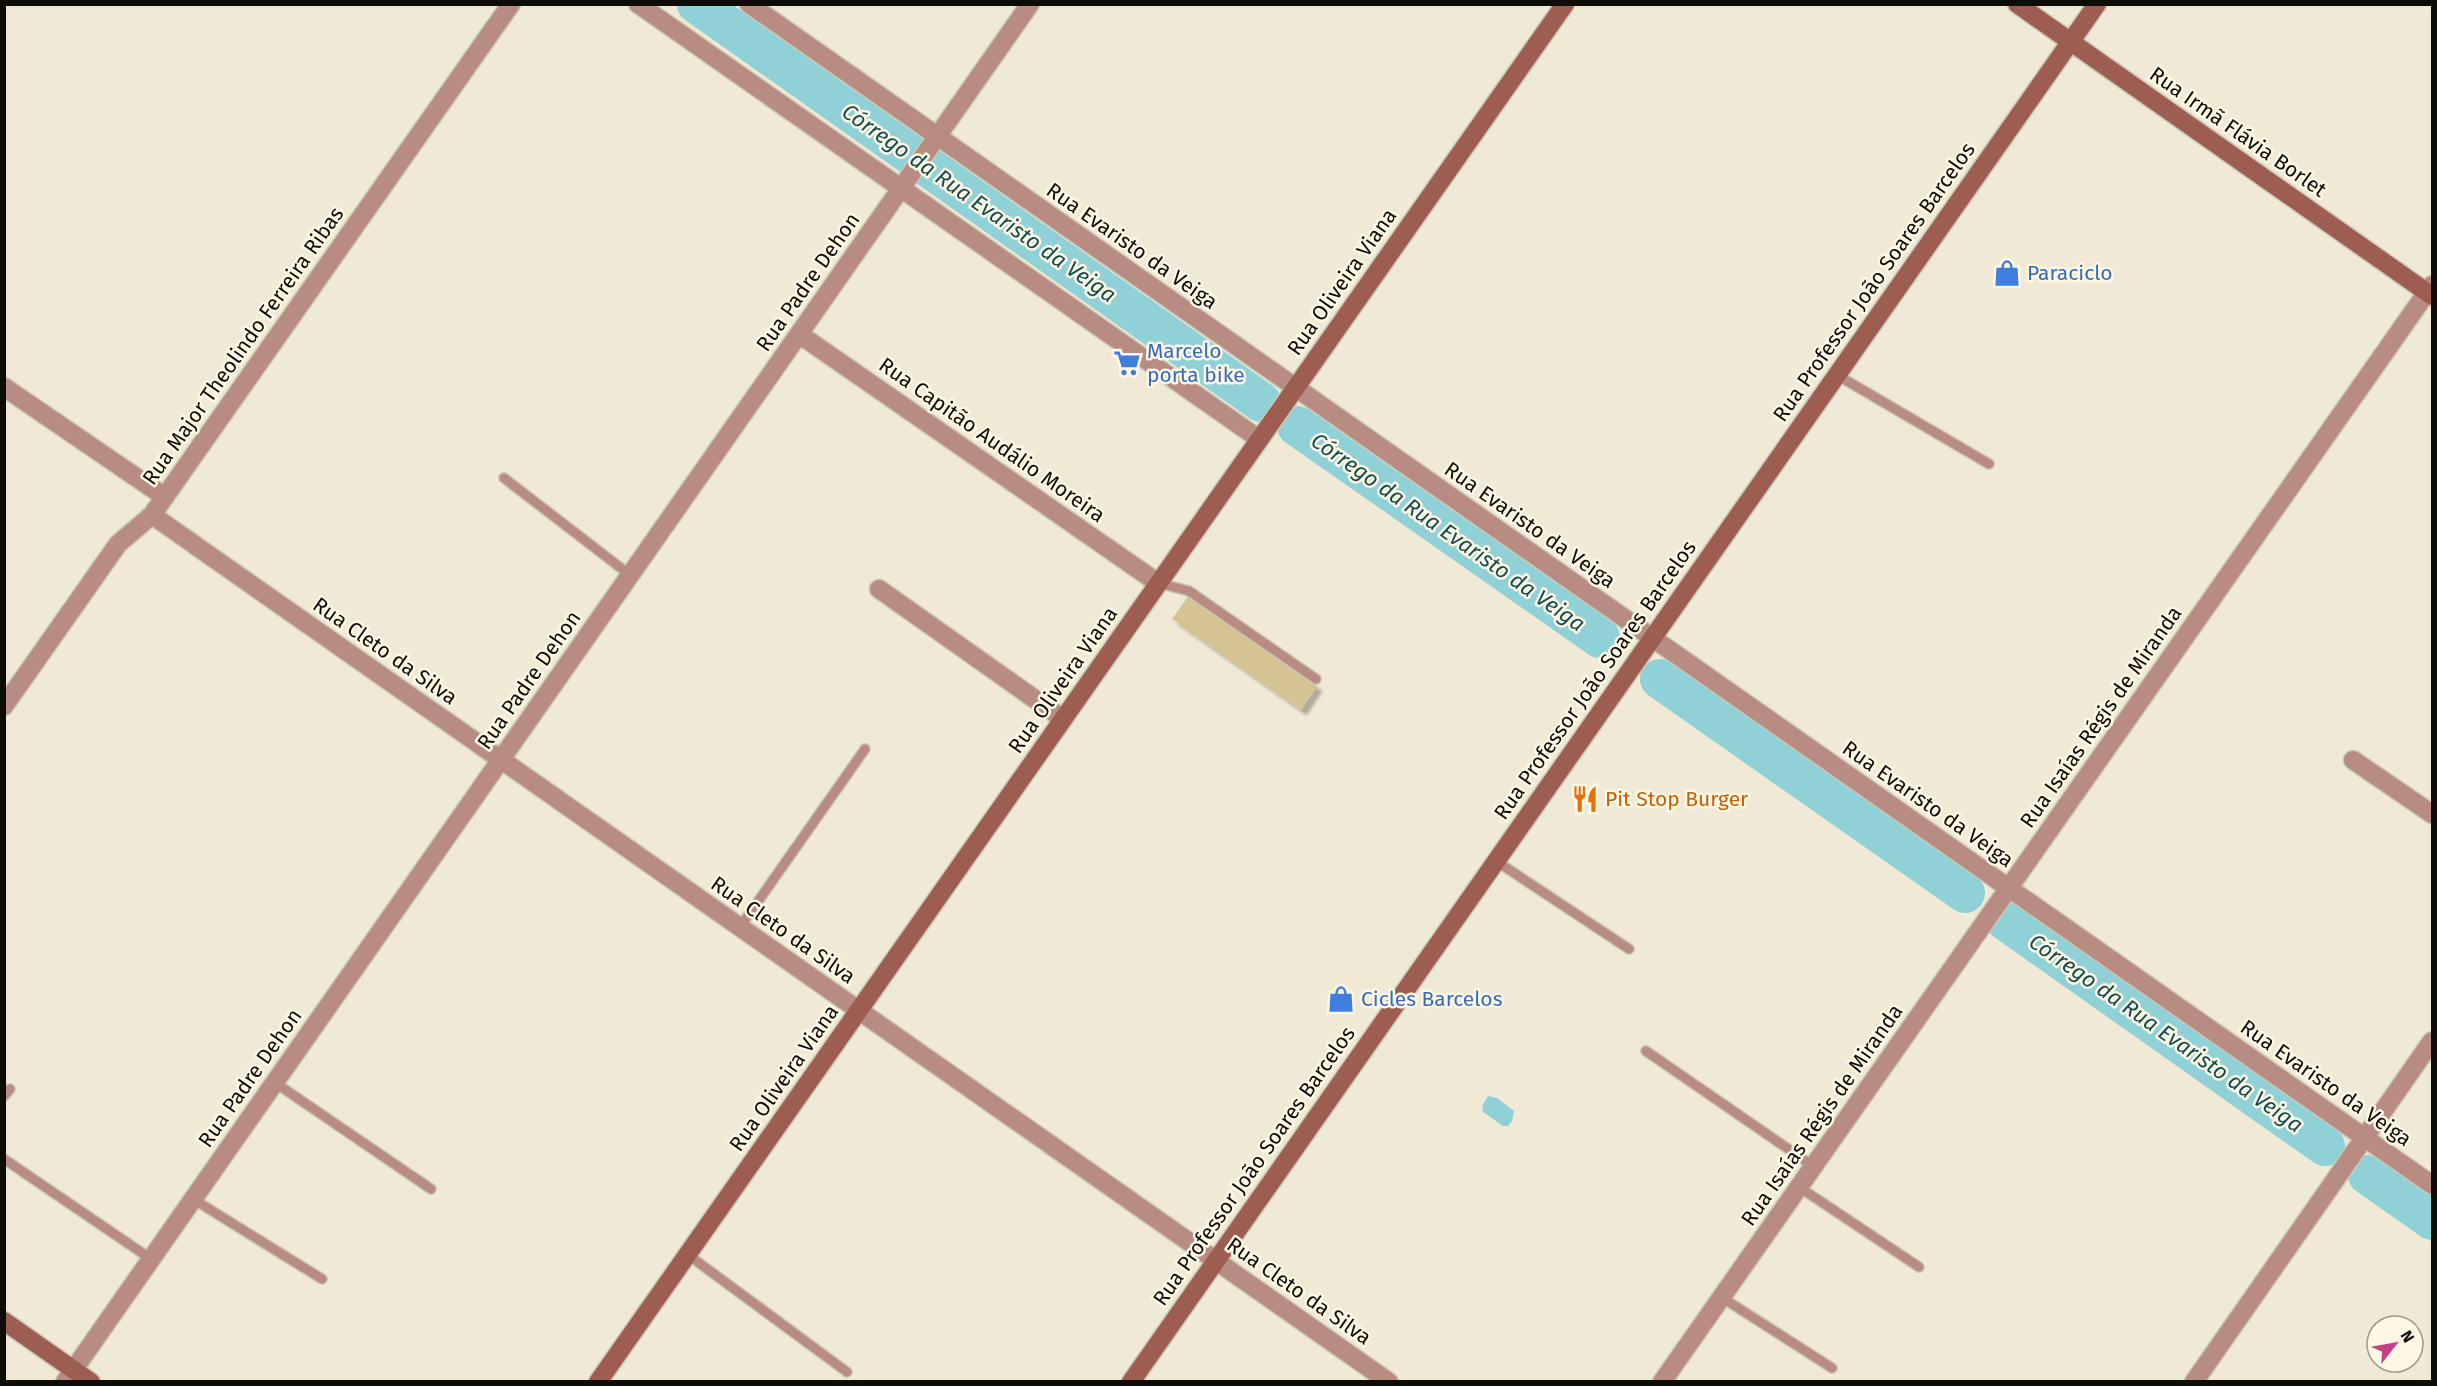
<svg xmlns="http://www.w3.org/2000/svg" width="2437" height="1386" viewBox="0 0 2437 1386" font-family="'Fira Sans',sans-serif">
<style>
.water{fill:#90d1d7}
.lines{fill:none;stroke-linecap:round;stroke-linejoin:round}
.river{stroke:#90d1d7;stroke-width:40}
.building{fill:#d4c494;filter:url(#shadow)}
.lane-casing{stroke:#cbc6b5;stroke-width:12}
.street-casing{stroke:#cbc6b5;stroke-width:21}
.secondary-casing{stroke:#cbc6b5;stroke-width:21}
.lane{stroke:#b88c82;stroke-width:9}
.street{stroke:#b88c82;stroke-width:18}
.secondary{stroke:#9d5e51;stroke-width:18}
.labels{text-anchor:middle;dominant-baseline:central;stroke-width:5;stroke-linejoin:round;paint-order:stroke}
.street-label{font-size:21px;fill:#0e0c06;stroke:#fdf7e3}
.shop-label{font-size:21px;fill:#366cbe;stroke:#fdf7e3;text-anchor:start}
.food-label{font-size:21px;fill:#c56008;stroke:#fdf7e3;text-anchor:start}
.water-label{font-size:22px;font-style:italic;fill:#124c51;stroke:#fdf7e3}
</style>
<defs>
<filter id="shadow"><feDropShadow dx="5.5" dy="5.5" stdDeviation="1.5" flood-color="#0004"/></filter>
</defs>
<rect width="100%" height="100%" fill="#efe9d6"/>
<path class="water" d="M 1488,1096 L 1497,1098 L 1514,1111 L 1512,1121 L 1508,1126 L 1503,1126 L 1483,1112 L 1482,1106 Z"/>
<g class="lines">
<path class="river" d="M 697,4 L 1261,402
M 1297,426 L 1600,638
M 1660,679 L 1965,893
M 2006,921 L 2325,1146
M 2368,1175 L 2432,1220"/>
</g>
<path class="building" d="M 1189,595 L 1317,686 L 1301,710 L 1172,619 Z"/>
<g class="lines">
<defs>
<path id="lane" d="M 1837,375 L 1989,464
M 504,478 L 630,575
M 1158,583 L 1189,591 L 1316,679
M 1496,861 L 1629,949
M 740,927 L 865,749
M 1646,1051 L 1813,1166
M 274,1082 L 431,1189
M 4,1096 L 10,1089
M 4,1159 L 151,1259
M 1799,1187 L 1919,1267
M 193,1199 L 322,1279
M 687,1254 L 847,1372
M 1721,1297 L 1832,1368"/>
<path id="street" d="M 638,4 L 1259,439
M 749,4 L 2432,1185
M 799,334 L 1158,583
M 4,387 L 165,497
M 152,515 L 1389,1382
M 879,589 L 1063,719
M 4,706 L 118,544 L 152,515 L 511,4
M 2353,760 L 2432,814
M 65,1382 L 1030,4
M 1662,1382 L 2432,285
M 2194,1382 L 2432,1041"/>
<path id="secondary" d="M 2017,4 L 2432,296
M 4,1321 L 91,1382
M 598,1382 L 1565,4
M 1131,1382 L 2097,4"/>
</defs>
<use href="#lane" class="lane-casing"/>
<use href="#street" class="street-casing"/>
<use href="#secondary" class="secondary-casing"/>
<use href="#lane" class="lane"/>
<use href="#street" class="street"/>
<use href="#secondary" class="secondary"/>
</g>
<defs>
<symbol id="shop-bare" viewBox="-9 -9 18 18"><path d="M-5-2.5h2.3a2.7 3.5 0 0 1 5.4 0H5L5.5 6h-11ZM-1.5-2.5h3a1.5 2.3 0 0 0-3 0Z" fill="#3f7fe0" stroke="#fdf7e3" stroke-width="2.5" paint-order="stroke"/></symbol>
<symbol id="supermarket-bare" viewBox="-9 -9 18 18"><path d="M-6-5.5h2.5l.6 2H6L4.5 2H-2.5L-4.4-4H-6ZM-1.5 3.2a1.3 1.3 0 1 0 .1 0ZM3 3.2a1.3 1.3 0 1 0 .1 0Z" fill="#3f7fe0" stroke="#fdf7e3" stroke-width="2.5" paint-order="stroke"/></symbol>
<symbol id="restaurant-bare" viewBox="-9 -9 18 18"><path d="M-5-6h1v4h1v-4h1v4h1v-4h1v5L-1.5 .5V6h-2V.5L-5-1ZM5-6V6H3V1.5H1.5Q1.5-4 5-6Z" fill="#e8710a" stroke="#fdf7e3" stroke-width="2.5" paint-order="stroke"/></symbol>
</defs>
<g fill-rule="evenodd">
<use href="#shop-bare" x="1988" y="254" width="38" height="38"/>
<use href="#supermarket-bare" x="1108" y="344" width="38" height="38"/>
<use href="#restaurant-bare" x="1566" y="780" width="38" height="38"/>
<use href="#shop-bare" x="1322" y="980" width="38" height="38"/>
</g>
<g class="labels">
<g class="street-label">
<text transform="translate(2238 132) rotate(35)">Rua Irmã Flávia Borlet</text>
<text transform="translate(1132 246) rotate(35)">Rua Evaristo da Veiga</text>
<text transform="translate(808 282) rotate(-55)">Rua Padre Dehon</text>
<text transform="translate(1342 282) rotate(-55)">Rua Oliveira Viana</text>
<text transform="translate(1874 282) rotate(-55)">Rua Professor João Soares Barcelos</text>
<text transform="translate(243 346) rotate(-55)">Rua Major Theolindo Ferreira Ribas</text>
<text transform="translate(992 440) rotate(35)">Rua Capitão Audálio Moreira</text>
<text transform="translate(1530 525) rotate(35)">Rua Evaristo da Veiga</text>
<text transform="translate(385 651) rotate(35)">Rua Cleto da Silva</text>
<text transform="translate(529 680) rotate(-55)">Rua Padre Dehon</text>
<text transform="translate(1063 680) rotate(-55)">Rua Oliveira Viana</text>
<text transform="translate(1595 680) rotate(-55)">Rua Professor João Soares Barcelos</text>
<text transform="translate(2101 717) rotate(-55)">Rua Isaías Régis de Miranda</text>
<text transform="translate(1928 804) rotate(35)">Rua Evaristo da Veiga</text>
<text transform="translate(783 930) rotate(35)">Rua Cleto da Silva</text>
<text transform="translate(250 1078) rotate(-55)">Rua Padre Dehon</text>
<text transform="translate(784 1078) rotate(-55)">Rua Oliveira Viana</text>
<text transform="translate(2326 1083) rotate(35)">Rua Evaristo da Veiga</text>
<text transform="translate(1822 1115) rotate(-55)">Rua Isaías Régis de Miranda</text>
<text transform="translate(1254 1166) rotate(-55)">Rua Professor João Soares Barcelos</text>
<text transform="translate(1299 1291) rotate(35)">Rua Cleto da Silva</text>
</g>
<g class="shop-label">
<text x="2027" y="273">Paraciclo</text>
<text x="1147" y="351">Marcelo<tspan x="1147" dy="24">porta bike</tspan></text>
<text x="1361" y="999">Cicles Barcelos</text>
</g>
<g class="food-label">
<text x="1605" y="799">Pit Stop Burger</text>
</g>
<g class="water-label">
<text transform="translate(979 203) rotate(35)">Córrego da Rua Evaristo da Veiga</text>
<text transform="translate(1448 532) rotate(35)">Córrego da Rua Evaristo da Veiga</text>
<text transform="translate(2166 1033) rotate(35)">Córrego da Rua Evaristo da Veiga</text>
</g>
</g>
<rect width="2437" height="1386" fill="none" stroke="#0e0c06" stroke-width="12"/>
<g transform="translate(2395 1344) rotate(59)"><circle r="28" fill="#fdf7e3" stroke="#9d998b" stroke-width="1.5"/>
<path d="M0-4.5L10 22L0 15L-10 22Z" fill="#c54186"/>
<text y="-9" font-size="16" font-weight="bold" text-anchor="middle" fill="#0e0c06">N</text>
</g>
</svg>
